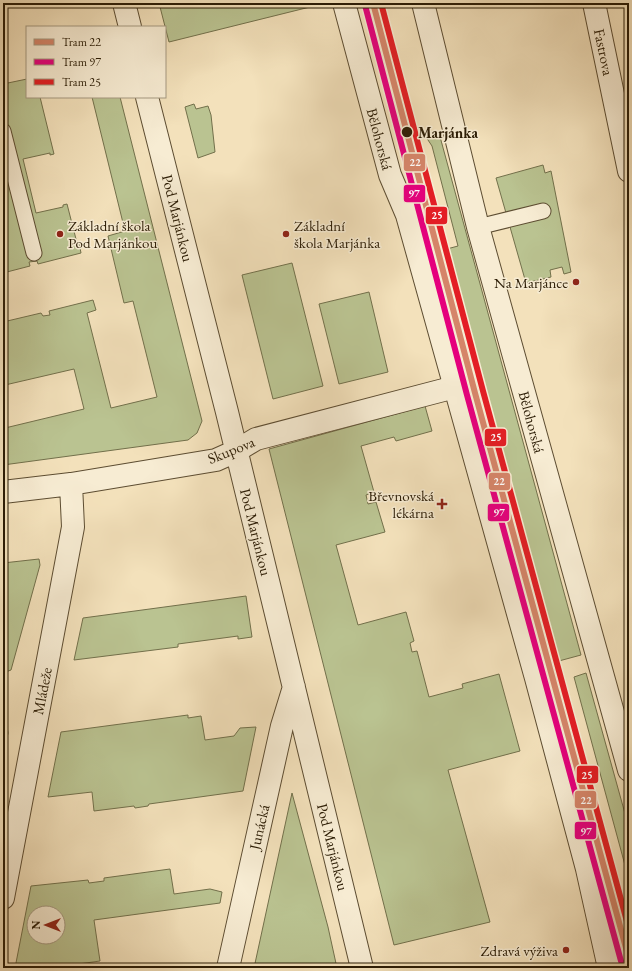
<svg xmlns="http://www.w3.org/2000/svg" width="632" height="971" viewBox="0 0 632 971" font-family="'EB Garamond',serif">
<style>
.green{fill:#bac391;stroke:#72704b;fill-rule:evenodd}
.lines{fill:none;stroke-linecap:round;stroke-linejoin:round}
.service-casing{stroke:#5d4d32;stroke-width:17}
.minor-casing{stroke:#5d4d32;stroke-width:24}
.tertiary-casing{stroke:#5d4d32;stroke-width:24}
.service{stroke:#f7ecd3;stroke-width:15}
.minor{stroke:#f7ecd3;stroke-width:22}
.tertiary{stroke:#f7ecd3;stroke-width:22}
.tram-1-casing{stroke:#f7ecd3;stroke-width:9}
.tram-2-casing{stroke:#f7ecd3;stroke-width:9}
.tram-3-casing{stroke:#f7ecd3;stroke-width:9}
.tram-1{stroke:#d58569;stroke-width:6}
.tram-2{stroke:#e5007d;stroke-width:6}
.tram-3{stroke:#e31e25;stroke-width:6}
.stop-dot{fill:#2b1c05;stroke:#f7ecd3;stroke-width:1.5}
.poi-dot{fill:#8f2418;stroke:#f7ecd3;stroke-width:1.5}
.labels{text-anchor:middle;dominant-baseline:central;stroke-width:3;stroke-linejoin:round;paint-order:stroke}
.street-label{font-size:15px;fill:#2b1c05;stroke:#f7ecd3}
.stop-label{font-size:15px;font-weight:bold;fill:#2b1c05;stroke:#f7ecd3;text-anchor:start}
.poi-label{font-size:15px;fill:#2b1c05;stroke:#f7ecd3;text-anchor:end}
.line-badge{stroke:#f7ecd3;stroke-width:1.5}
.badge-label{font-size:11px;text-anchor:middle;font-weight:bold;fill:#fff}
</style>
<rect width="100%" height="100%" fill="#f3e1bb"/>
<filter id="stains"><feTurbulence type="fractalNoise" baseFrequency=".005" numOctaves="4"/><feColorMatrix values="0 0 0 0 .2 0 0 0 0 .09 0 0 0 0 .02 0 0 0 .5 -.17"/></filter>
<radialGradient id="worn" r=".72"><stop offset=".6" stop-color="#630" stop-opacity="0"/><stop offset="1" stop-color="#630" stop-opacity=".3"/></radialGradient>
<path class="green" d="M 159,3 L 317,3 L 318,5 L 169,42 Z
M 27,79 L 27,97 L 40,97 L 54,154 L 50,155 L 50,153 L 23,159 L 36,213 L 63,207 L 63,205 L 67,204 L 77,243 L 79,243 L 81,253 L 38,264 L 37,261 L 29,262 L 30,266 L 3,273 L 3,84 Z
M 92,97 L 120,97 L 202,421 L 197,433 L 188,440 L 3,465 L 3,421 L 5,428 L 84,409 L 74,369 L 5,385 L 3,382 L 3,322 L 41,313 L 43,316 L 50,315 L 49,311 L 93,300 L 96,310 L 87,313 L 111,408 L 157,397 L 133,301 L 124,303 L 108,236 L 125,231 Z
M 194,104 L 196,109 L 208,106 L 211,115 L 215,152 L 198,158 L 185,107 Z
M 439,133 L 581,655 L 544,665 L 432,253 L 458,246 L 432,146 L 426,137 Z
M 543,165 L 545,173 L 551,171 L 571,272 L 564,274 L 562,267 L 550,270 L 551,277 L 526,283 L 496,178 Z
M 292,263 L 323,386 L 273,399 L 242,275 Z
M 369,292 L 388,372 L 339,384 L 319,304 Z
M 425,406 L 432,431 L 396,441 L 394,437 L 361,446 L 374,492 L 366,495 L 368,504 L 376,502 L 385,532 L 336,545 L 358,625 L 406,612 L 414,641 L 410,643 L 412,652 L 417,651 L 429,697 L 463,688 L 462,684 L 499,674 L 520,751 L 448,770 L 490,922 L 394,945 L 269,449 Z
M 39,559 L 40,565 L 11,670 L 3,673 L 3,563 Z
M 246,596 L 252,637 L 238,639 L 238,636 L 178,644 L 178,647 L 74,660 L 83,618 Z
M 586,673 L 629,828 L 629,880 L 574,677 Z
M 188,715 L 188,718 L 201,716 L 205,740 L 234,736 L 240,728 L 256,727 L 243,791 L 149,804 L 148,806 L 135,808 L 134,806 L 94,811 L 92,792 L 48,797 L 61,732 Z
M 3,726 L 7,726 L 8,733 L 3,758 Z
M 292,793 L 328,927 L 337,968 L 254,968 Z
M 170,869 L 174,894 L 210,889 L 222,892 L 220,903 L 94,920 L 100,961 L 50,968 L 15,968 L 31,886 L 88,880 L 89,883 L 104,881 L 104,878 ZM 34,913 L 58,913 L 58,937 L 34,937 Z"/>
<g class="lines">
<defs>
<path id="service" d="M 3,131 L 34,253
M 478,227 L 543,211"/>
<path id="minor" d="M 124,3 L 130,27
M 594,3 L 629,171
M 147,97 L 227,412 L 362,968
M 3,492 L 71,484 L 216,460 L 236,451 L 256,439 L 455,387
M 3,898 L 73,527 L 71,484
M 228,968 L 282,726 L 294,687"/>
<path id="tertiary" d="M 344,3 L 390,175 L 407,215 L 536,678 L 587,869 L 609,968
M 423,3 L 478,227 L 629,770"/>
</defs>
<use href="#service" class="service-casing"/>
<use href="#minor" class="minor-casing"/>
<use href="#tertiary" class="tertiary-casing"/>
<use href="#service" class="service"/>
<use href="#minor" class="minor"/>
<use href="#tertiary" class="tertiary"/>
<defs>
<path id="tram-1" d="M 373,3 L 475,393 L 629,959"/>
<path id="tram-2" d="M 365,5 L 467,395 L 621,961"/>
<path id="tram-3" d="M 381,3 L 483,391 L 629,929"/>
</defs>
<use href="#tram-1" class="tram-1-casing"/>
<use href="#tram-2" class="tram-2-casing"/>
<use href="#tram-3" class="tram-3-casing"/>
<use href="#tram-1" class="tram-1"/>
<use href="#tram-2" class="tram-2"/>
<use href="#tram-3" class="tram-3"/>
</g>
<circle class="stop-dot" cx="407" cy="132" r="6"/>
<g class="poi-dot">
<circle cx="60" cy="234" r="4"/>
<circle cx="286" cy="234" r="4"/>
<circle cx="576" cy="282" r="4"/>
<path d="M440 498h4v4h4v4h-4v4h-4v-4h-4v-4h4z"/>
<circle cx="566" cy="950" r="4"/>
</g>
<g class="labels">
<g class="street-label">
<text transform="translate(604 52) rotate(78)">Fastrova</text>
<text transform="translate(380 139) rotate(75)">Bělohorská</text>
<text transform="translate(178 218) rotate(76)">Pod Marjánkou</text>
<text transform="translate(532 422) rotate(75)">Bělohorská</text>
<text transform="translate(231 450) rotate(-22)">Skupova</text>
<text transform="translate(256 532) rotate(76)">Pod Marjánkou</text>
<text transform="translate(42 691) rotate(-79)">Mládeže</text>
<text transform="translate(259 827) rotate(-77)">Junácká</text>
<text transform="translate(333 847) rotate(76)">Pod Marjánkou</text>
</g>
<g class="stop-label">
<text x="418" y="132">Marjánka</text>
</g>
<g class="poi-label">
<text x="68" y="225" text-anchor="start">Základní škola<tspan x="68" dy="17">Pod Marjánkou</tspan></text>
<text x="294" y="225" text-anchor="start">Základní<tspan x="294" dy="17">škola Marjánka</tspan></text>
<text x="568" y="282">Na Marjánce</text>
<text x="434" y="495">Břevnovská<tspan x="434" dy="17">lékárna</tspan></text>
<text x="558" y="950">Zdravá výživa</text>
</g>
</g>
<g class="line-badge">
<rect x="403" y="153" width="23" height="19" rx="4" fill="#d58569"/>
<rect x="403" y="184" width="23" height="19" rx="4" fill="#e5007d"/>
<rect x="425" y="206" width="23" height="19" rx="4" fill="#e31e25"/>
<rect x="484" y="428" width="23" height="19" rx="4" fill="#e31e25"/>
<rect x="488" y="472" width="23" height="19" rx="4" fill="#d58569"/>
<rect x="487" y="503" width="23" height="19" rx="4" fill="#e5007d"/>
<rect x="576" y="765" width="23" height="19" rx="4" fill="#e31e25"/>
<rect x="574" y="790" width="23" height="19" rx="4" fill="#d58569"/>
<rect x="574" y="821" width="23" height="19" rx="4" fill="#e5007d"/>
</g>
<g class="badge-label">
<text x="415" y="166">22</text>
<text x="414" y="197">97</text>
<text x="437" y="219">25</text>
<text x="496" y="441">25</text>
<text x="499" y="485">22</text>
<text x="499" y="516">97</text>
<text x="587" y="779">25</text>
<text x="586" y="804">22</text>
<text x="586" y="835">97</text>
</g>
<rect width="632" height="971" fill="none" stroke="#f3e1bb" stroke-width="16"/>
<rect x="4" y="4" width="624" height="963" fill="none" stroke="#2b1c05" stroke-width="2"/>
<rect x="8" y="8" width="616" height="955" fill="none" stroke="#2b1c05"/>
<rect x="26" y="26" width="140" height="72" fill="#f7ecd3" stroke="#a59981"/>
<rect x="34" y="39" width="20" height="6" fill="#d58569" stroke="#a59981"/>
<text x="62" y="46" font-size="12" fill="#2b1c05">Tram 22</text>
<rect x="34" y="59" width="20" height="6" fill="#e5007d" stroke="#a59981"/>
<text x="62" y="66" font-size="12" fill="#2b1c05">Tram 97</text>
<rect x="34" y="79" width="20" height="6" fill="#e31e25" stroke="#a59981"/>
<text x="62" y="86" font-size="12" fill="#2b1c05">Tram 25</text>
<g transform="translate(46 925) rotate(270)"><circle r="19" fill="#f7ecd3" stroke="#a59981"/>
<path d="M0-3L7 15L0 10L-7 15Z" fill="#8f2418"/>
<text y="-6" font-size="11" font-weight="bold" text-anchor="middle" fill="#2b1c05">N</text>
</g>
<rect width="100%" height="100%" filter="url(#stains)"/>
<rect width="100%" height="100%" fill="url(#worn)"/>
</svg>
